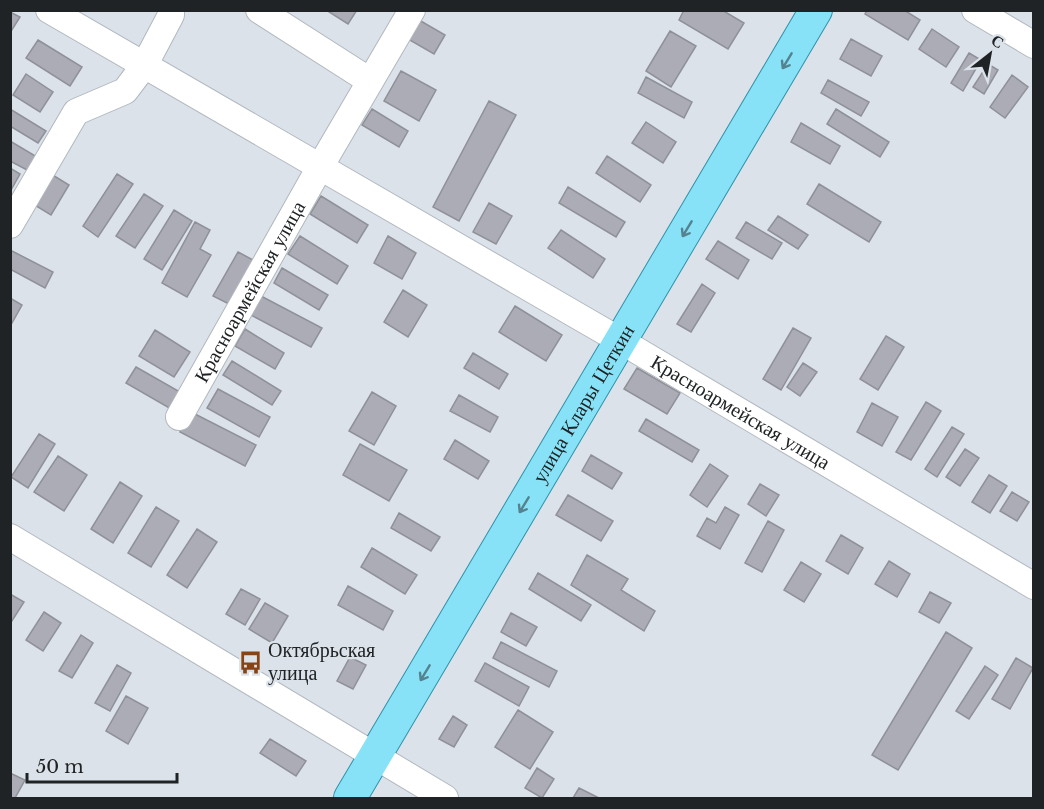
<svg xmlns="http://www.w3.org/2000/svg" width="1044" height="809" viewBox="0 0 1044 809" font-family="'Libre Baskerville',serif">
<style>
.building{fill:#abacb5;stroke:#8f9098;stroke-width:1.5}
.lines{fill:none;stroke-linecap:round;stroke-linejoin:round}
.minor-casing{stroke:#b2b8bf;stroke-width:28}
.major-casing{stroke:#2f92aa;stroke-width:34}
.minor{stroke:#fff;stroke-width:26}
.major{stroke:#87e2f7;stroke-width:32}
.oneway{stroke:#54828e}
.labels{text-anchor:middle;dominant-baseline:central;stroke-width:4.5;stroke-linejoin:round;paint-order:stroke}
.street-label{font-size:20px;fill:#202325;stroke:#dbe2e9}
.poi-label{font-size:20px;fill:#202325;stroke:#dbe2e9;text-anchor:start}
</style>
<rect width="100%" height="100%" fill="#dbe2e9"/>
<path class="building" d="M 326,10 L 357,10 L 348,24 Z
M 684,10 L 722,10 L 744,23 L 728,49 L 679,20 Z
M 867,10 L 904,10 L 920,20 L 908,40 L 865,14 Z
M 10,12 L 20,17 L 10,33 Z
M 419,20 L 445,35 L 434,54 L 408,39 Z
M 932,29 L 959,47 L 946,67 L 919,49 Z
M 670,31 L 696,46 L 671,87 L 646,71 Z
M 851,39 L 882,56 L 871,76 L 840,59 Z
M 38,40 L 82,67 L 70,86 L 26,58 Z
M 969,53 L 981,60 L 963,91 L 951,83 Z
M 988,64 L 998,70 L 984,94 L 973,87 Z
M 401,71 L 436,90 L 419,121 L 384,101 Z
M 26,74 L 53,92 L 40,112 L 13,95 Z
M 1012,75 L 1028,87 L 1005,118 L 990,107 Z
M 646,77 L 692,102 L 684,118 L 638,93 Z
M 828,80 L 869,102 L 861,116 L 821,93 Z
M 489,101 L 516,115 L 459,221 L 433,207 Z
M 10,109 L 46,131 L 38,143 L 10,126 Z
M 372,109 L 408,131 L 399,147 L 362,125 Z
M 836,109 L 889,142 L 880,157 L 827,124 Z
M 646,122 L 676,142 L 663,163 L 632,143 Z
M 801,123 L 840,146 L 830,164 L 791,142 Z
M 10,141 L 37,157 L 29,171 L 10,161 Z
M 607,156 L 651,185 L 640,202 L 596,173 Z
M 10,168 L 20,174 L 11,190 L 10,189 Z
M 51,174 L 69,185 L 51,215 L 33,204 Z
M 117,174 L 133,184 L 98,237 L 83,226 Z
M 819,184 L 881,222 L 869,242 L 807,204 Z
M 568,187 L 625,222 L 616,237 L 559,203 Z
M 144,194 L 163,206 L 135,248 L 116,236 Z
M 321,196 L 368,225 L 357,243 L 310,214 Z
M 489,203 L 512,216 L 496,244 L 473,232 Z
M 174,210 L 192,221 L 162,270 L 144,259 Z
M 778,216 L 808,235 L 798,249 L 768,230 Z
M 195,222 L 210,230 L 200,249 L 211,255 L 187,297 L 162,283 Z
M 746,222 L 782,243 L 772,259 L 736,238 Z
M 561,230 L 605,259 L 593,278 L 548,248 Z
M 300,236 L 348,266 L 337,284 L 288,254 Z
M 388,236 L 416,253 L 402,279 L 374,263 Z
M 718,241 L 749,260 L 738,279 L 706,259 Z
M 10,250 L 53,272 L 45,288 L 10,269 Z
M 238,252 L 255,261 L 231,305 L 213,296 Z
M 282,268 L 328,295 L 319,310 L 274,283 Z
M 702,284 L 715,293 L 691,332 L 677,324 Z
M 403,290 L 427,305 L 408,337 L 384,322 Z
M 259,295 L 322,328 L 311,347 L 249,314 Z
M 10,298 L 22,305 L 12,323 L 10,322 Z
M 515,306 L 562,335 L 546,361 L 499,332 Z
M 793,328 L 811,338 L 781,390 L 763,379 Z
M 245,329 L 284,353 L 275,369 L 235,346 Z
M 155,330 L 190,352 L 174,377 L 139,356 Z
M 886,336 L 904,347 L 878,390 L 860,379 Z
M 473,353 L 508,374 L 499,389 L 464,368 Z
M 232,361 L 281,391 L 272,405 L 223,375 Z
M 803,363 L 817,372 L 800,396 L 787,387 Z
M 136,367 L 180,392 L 171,409 L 126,383 Z
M 637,368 L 680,393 L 667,414 L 624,389 Z
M 218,389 L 270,417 L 259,437 L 207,408 Z
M 372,392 L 396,406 L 374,445 L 349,431 Z
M 459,395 L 498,417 L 490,432 L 450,411 Z
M 926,402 L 941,411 L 911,460 L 896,452 Z
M 872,403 L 898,417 L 882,446 L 857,432 Z
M 191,412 L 256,445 L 245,466 L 180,432 Z
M 646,419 L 699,450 L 692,462 L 639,431 Z
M 952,427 L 964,434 L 937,477 L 925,469 Z
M 39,434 L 55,444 L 28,488 L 11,477 Z
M 455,440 L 489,461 L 478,479 L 444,459 Z
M 360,444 L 407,470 L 389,501 L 343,475 Z
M 965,449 L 979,458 L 960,486 L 946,477 Z
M 591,455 L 622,473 L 612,489 L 582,471 Z
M 58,456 L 87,475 L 64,511 L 34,492 Z
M 710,464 L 728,476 L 707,507 L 690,495 Z
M 989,475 L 1007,486 L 990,513 L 972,502 Z
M 120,482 L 142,496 L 113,543 L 91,529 Z
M 760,484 L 779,495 L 766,516 L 748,504 Z
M 1012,492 L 1029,502 L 1017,521 L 1000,511 Z
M 568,495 L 613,521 L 601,541 L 556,515 Z
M 156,507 L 179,521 L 151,567 L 128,553 Z
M 725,507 L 739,515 L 720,549 L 697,536 L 707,518 L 716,523 Z
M 399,513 L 440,537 L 431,551 L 391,528 Z
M 768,521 L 784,530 L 762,572 L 745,563 Z
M 197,529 L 217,542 L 187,588 L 167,575 Z
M 841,535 L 863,548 L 848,574 L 826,561 Z
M 372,548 L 417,575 L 405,594 L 361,567 Z
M 587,555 L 628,579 L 621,590 L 655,611 L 644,631 L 571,585 Z
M 889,561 L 910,574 L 897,597 L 875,584 Z
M 801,562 L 821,574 L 804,602 L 784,590 Z
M 538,573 L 591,605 L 581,621 L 529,589 Z
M 348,586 L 393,611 L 383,630 L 338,605 Z
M 241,589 L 260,599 L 245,625 L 226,614 Z
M 930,592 L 951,603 L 939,623 L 919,612 Z
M 10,594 L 24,602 L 10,624 Z
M 265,603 L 288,616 L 272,643 L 249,629 Z
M 44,612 L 61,623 L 43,651 L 26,640 Z
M 511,613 L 537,627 L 526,646 L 501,632 Z
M 946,632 L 972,648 L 898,770 L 872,755 Z
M 81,635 L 93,643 L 72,678 L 59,671 Z
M 501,642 L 557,671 L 549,687 L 493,658 Z
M 350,657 L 366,665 L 353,689 L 337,681 Z
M 1016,658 L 1033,668 L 1010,709 L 992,699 Z
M 485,663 L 529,687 L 519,706 L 475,681 Z
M 117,665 L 131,673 L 110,711 L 95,703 Z
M 985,666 L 998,675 L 969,719 L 956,711 Z
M 126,696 L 148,708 L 128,744 L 106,731 Z
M 518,710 L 553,732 L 530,769 L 495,747 Z
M 453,716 L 467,725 L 454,747 L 439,739 Z
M 270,739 L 306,761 L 296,776 L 260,753 Z
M 537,768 L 554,779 L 542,798 L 525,788 Z
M 10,773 L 25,780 L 15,798 L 10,798 Z
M 579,788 L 599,798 L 573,798 Z"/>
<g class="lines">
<defs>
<g id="minor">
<path id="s1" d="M 49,10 L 621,341 L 1034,586"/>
<path d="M 259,10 L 370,81"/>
<path d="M 975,10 L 1034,45"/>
<path d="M 10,225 L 76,112 L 125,91 L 144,66 L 171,15 L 171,10"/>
<path id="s2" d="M 179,417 L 320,167 L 412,10"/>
<path d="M 10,537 L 445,798"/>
</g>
<g id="major">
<path id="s3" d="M 350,798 L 816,10"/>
</g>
</defs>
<use href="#minor" class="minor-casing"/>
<use href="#major" class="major-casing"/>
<use href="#minor" class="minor"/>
<use href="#major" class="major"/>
</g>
<defs><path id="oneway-shaft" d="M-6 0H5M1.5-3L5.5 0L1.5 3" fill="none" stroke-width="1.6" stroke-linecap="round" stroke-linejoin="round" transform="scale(1.5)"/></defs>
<g class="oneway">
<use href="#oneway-shaft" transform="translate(787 61) rotate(121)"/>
<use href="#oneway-shaft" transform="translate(687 229) rotate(121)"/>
<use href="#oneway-shaft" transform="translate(524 505) rotate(121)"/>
<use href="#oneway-shaft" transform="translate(425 673) rotate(121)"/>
</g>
<defs>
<symbol id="bus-bare" viewBox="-9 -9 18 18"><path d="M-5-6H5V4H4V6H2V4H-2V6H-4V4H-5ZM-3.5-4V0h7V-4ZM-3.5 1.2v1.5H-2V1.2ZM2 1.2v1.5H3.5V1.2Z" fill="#874316" stroke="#dbe2e9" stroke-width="2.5" paint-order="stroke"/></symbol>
</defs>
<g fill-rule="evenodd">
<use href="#bus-bare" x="234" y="646" width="33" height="33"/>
</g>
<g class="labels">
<g class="street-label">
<text stroke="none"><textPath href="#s2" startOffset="144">Красноармейская улица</textPath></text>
<text stroke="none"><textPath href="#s3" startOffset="458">улица Клары Цеткин</textPath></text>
<text stroke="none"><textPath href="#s1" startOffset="800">Красноармейская улица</textPath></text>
</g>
<g class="poi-label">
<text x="268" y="650">Октябрьская<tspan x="268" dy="23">улица</tspan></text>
</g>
</g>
<rect width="1044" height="809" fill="none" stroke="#202325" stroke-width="24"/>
<g transform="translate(990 54) rotate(31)" stroke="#dbe2e9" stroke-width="4.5" paint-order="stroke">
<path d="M0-4.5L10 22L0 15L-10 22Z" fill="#202325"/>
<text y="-9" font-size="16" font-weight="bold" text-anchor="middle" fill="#202325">С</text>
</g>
<path d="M27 773v9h150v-9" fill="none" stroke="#202325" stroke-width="3"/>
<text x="36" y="773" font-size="18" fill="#202325" stroke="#dbe2e9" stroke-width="4.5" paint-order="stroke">50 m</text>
</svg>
